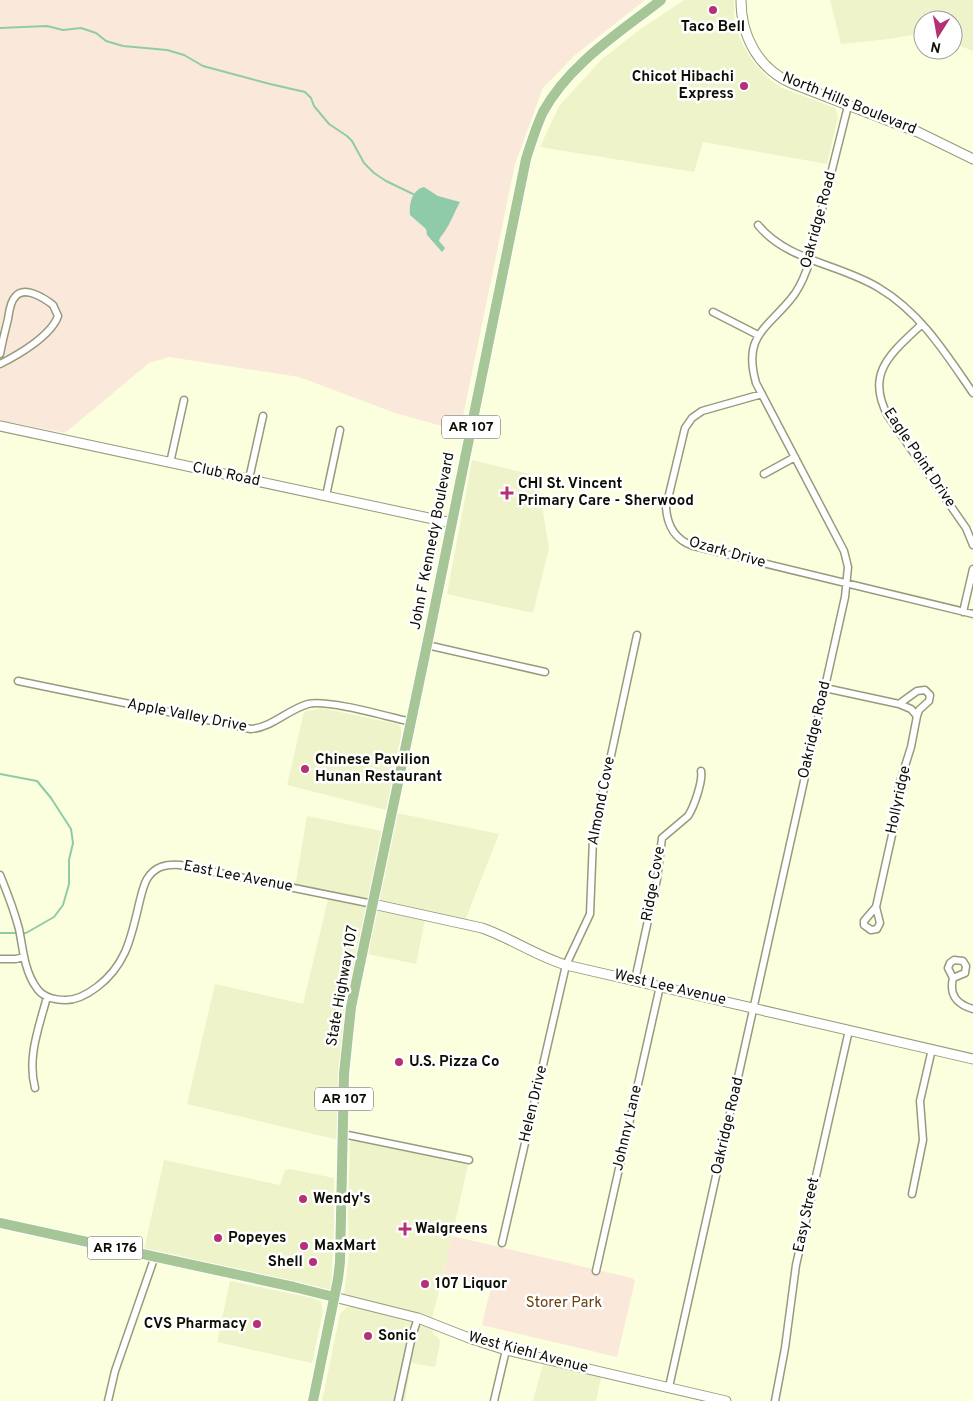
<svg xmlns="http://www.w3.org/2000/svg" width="973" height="1401" viewBox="0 0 973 1401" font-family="Overpass,sans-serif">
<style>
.built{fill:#eff3ca}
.green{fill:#fae9da}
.water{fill:#8fcba9}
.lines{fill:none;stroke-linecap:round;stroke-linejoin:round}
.stream{stroke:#8fcba9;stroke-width:2}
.street-casing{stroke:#979a7c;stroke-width:9}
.secondary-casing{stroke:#979a7c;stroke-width:11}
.primary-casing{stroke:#fff;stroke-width:12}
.street{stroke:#fff;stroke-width:6}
.secondary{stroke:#fff;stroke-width:9}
.primary{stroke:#a7c697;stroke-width:10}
.poi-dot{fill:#b53074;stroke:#fff;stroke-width:2}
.labels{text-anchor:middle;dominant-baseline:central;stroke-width:5;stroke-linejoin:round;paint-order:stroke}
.shield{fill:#fff;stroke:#56564f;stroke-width:1}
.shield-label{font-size:14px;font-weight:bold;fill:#0d0e04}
.poi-label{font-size:15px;font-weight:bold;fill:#0d0e04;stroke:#fff;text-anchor:start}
.street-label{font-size:15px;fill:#0d0e04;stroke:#fff}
.park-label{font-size:15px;fill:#6c410e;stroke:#fff}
</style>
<rect width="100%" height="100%" fill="#fbffde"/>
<path class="built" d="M 684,0 L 734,0 L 734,18 L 739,36 L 746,51 L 756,65 L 767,77 L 780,87 L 835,108 L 838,117 L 827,164 L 703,142 L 694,172 L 540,147 L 559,106 L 602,59 L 642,28 Z
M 830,0 L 973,0 L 973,51 L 953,43 L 953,20 L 923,20 L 923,33 L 889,39 L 841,44 Z
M 472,460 L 530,474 L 539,488 L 549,548 L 533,613 L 447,594 Z
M 321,708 L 397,724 L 401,727 L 401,736 L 386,810 L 287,785 L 304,712 Z
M 392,812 L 499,834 L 464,923 L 426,915 L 416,964 L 363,953 L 351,1007 L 343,1141 L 187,1104 L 215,984 L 303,1004 L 329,895 L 295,888 L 307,816 L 387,832 Z
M 350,1140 L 468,1165 L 443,1276 L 432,1318 L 344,1294 L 349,1256 L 348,1213 Z
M 164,1160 L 280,1185 L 285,1170 L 290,1169 L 334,1178 L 334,1228 L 331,1291 L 143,1254 Z
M 230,1281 L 313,1298 L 321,1302 L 323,1311 L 312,1363 L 217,1342 Z
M 352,1306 L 433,1329 L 433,1334 L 439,1338 L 440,1343 L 435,1367 L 411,1363 L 405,1401 L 322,1401 L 340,1314 L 347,1307 Z
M 544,1360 L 602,1373 L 596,1401 L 533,1401 Z"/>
<path class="green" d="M 0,0 L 645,0 L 574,56 L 543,88 L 515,164 L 460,431 L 395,413 L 299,377 L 169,357 L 149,363 L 65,433 L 14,423 L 0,422 Z
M 452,1236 L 632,1278 L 635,1281 L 617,1357 L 482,1325 L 491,1287 L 443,1276 Z"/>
<path class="water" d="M 424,187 L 438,196 L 460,202 C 455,211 451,222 445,231 C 443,235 440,236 439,241 L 445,248 L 442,252 L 427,235 L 426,229 L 410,215 C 409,203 412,190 424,187 Z"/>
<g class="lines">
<path class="stream" d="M 0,28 L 47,26 L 63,30 L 81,28 L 96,33 L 106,41 L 123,46 L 167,50 L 184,55 L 203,66 L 270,84 L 305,92 L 311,98 L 314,106 L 329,124 L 347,136 L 352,141 L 364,163 L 374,173 L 386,181 L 413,194
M 0,774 L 37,781 L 51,798 L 71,829 L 73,843 L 69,860 L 69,884 L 63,905 L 54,917 L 26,933 L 22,933
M 0,933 L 18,933"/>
<defs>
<path id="street" d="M 758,225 C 787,261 840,264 879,288 C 921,313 946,354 973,393
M 713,312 L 758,335
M 922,324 C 893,352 864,372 888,416 L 966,528 L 973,545
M 0,354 C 2,343 5,331 8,319 C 9,313 10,302 15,297 C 24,285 44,298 53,305 L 58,316 C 51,336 18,355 0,364
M 762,394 L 702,411 L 692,418 L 685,428 L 666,507 C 667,526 676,540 693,546 L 973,614
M 170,463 L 184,400
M 764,474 L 795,457
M 249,479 L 263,416
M 326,496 L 340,430
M 963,612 L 973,569
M 427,645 L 545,672
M 18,681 L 251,729 C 273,727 287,710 308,704 C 327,699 389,717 411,722
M 825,688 L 899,704 L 917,691 L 925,690 L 930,695 L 929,701 L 919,710 L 917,716
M 0,875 C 7,892 14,910 19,929 C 23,948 24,970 36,987 C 42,997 55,1000 66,1000 C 77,1000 89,993 97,987 C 126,965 131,938 139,904 C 141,896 143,886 147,879 C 155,866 166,864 180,865 L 373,904
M 876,907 L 864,921 L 864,925 L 871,930 L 877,929 L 880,923 L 876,907 L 894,826 L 900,782 L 911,747 L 917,716 L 911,709 L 899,704
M 0,959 L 16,959 L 24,957
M 953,978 L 965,973 L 966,966 L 963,961 L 954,960 L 950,963 L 948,968 L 953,978 C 949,995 956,1004 973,1009
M 635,980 L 657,879 L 662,838 L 688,816 C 694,807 703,781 701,771
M 35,1088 C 27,1057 39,1027 47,997
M 343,1134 L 469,1160
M 912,1194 L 923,1140 L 920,1101 L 932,1049
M 502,1243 L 566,965 L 590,914 L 593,839 L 637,635
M 596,1271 L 660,986
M 669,1387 L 845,597 L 848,567 L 844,551 L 756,383 C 743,337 765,330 790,300 C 798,291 803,280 807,269 L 848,106
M 108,1401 L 115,1371 L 155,1256
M 398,1401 L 412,1336 L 418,1318
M 494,1401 L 506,1350
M 775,1401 L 785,1348 L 796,1265 L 849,1030"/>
<path id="secondary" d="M 741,0 C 741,36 758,68 791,83 L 918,132 L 973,159
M 0,426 L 452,523
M 373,904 L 482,928 C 511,938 536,956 566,965 L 973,1059
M 334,1297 L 418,1318 L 469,1338 L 506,1350 L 726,1401"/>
<path id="primary" d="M 0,1223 L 294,1287 L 334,1297
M 313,1401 L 338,1279 L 340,1262 L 344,1074 L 351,1007 L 427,645 L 526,159 C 531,143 536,127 543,112 C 569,64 619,33 661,0"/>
</defs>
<use href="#street" class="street-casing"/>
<use href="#secondary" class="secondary-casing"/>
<use href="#primary" class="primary-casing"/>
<use href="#street" class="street"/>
<use href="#secondary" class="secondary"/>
<use href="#primary" class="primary"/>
</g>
<g class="poi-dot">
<circle cx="713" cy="10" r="5"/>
<circle cx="744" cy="86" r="5"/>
<path d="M504.5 485.5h5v5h5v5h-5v5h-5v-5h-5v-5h5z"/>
<circle cx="305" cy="769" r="5"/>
<circle cx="399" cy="1062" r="5"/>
<circle cx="303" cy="1199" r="5"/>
<path d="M402.5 1221.5h5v5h5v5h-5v5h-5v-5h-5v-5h5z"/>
<circle cx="218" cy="1238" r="5"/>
<circle cx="304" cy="1246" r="5"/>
<circle cx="313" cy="1262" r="5"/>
<circle cx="425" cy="1284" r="5"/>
<circle cx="257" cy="1324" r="5"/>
<circle cx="368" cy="1336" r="5"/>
</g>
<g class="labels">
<g class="shield">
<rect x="442" y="415.5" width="58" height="23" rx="4"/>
<rect x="315" y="1087.5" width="58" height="23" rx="4"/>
<rect x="87.5" y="1236.5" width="55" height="23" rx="4"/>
</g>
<g class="shield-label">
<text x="471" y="427">AR 107</text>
<text x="344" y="1099">AR 107</text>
<text x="115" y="1248">AR 176</text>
</g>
<g class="poi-label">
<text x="713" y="27" text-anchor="middle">Taco Bell</text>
<text x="734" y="77" text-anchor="end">Chicot Hibachi<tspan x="734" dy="17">Express</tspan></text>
<text x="518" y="484">CHI St. Vincent<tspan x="518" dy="17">Primary Care - Sherwood</tspan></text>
<text x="315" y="760">Chinese Pavilion<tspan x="315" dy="17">Hunan Restaurant</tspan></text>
<text x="409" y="1062">U.S. Pizza Co</text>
<text x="313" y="1199">Wendy's</text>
<text x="415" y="1229">Walgreens</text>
<text x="228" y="1238">Popeyes</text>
<text x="314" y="1246">MaxMart</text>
<text x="303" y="1262" text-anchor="end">Shell</text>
<text x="435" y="1284">107 Liquor</text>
<text x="247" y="1324" text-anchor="end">CVS Pharmacy</text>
<text x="378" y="1336">Sonic</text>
</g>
<g class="street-label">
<text transform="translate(849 104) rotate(22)">North Hills Boulevard</text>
<text transform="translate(819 220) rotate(-75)">Oakridge Road</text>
<text transform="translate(919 458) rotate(56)">Eagle Point Drive</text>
<text transform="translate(226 475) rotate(12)">Club Road</text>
<text transform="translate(433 541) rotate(-79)">John F Kennedy Boulevard</text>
<text transform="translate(727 553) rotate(16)">Ozark Drive</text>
<text transform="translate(187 716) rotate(11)">Apple Valley Drive</text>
<text transform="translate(815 730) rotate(-77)">Oakridge Road</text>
<text transform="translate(899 800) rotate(-78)">Hollyridge</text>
<text transform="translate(602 801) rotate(-79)">Almond Cove</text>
<text transform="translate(238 877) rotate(11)">East Lee Avenue</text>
<text transform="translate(654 884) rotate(-80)">Ridge Cove</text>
<text transform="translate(343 986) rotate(-80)">State Highway 107</text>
<text transform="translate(670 988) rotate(13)">West Lee Avenue</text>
<text transform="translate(534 1104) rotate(-77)">Helen Drive</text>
<text transform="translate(728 1126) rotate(-77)">Oakridge Road</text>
<text transform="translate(628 1128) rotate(-77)">Johnny Lane</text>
<text transform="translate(807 1215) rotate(-78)">Easy Street</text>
<text transform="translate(528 1353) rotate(15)">West Kiehl Avenue</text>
</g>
<g class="park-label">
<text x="564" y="1303">Storer Park</text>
</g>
</g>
<g transform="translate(938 35) rotate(191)"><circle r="24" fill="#ffffff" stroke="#9e9f9b"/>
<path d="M0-4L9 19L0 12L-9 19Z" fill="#b53074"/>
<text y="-8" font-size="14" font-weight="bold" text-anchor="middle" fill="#0d0e04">N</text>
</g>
</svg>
